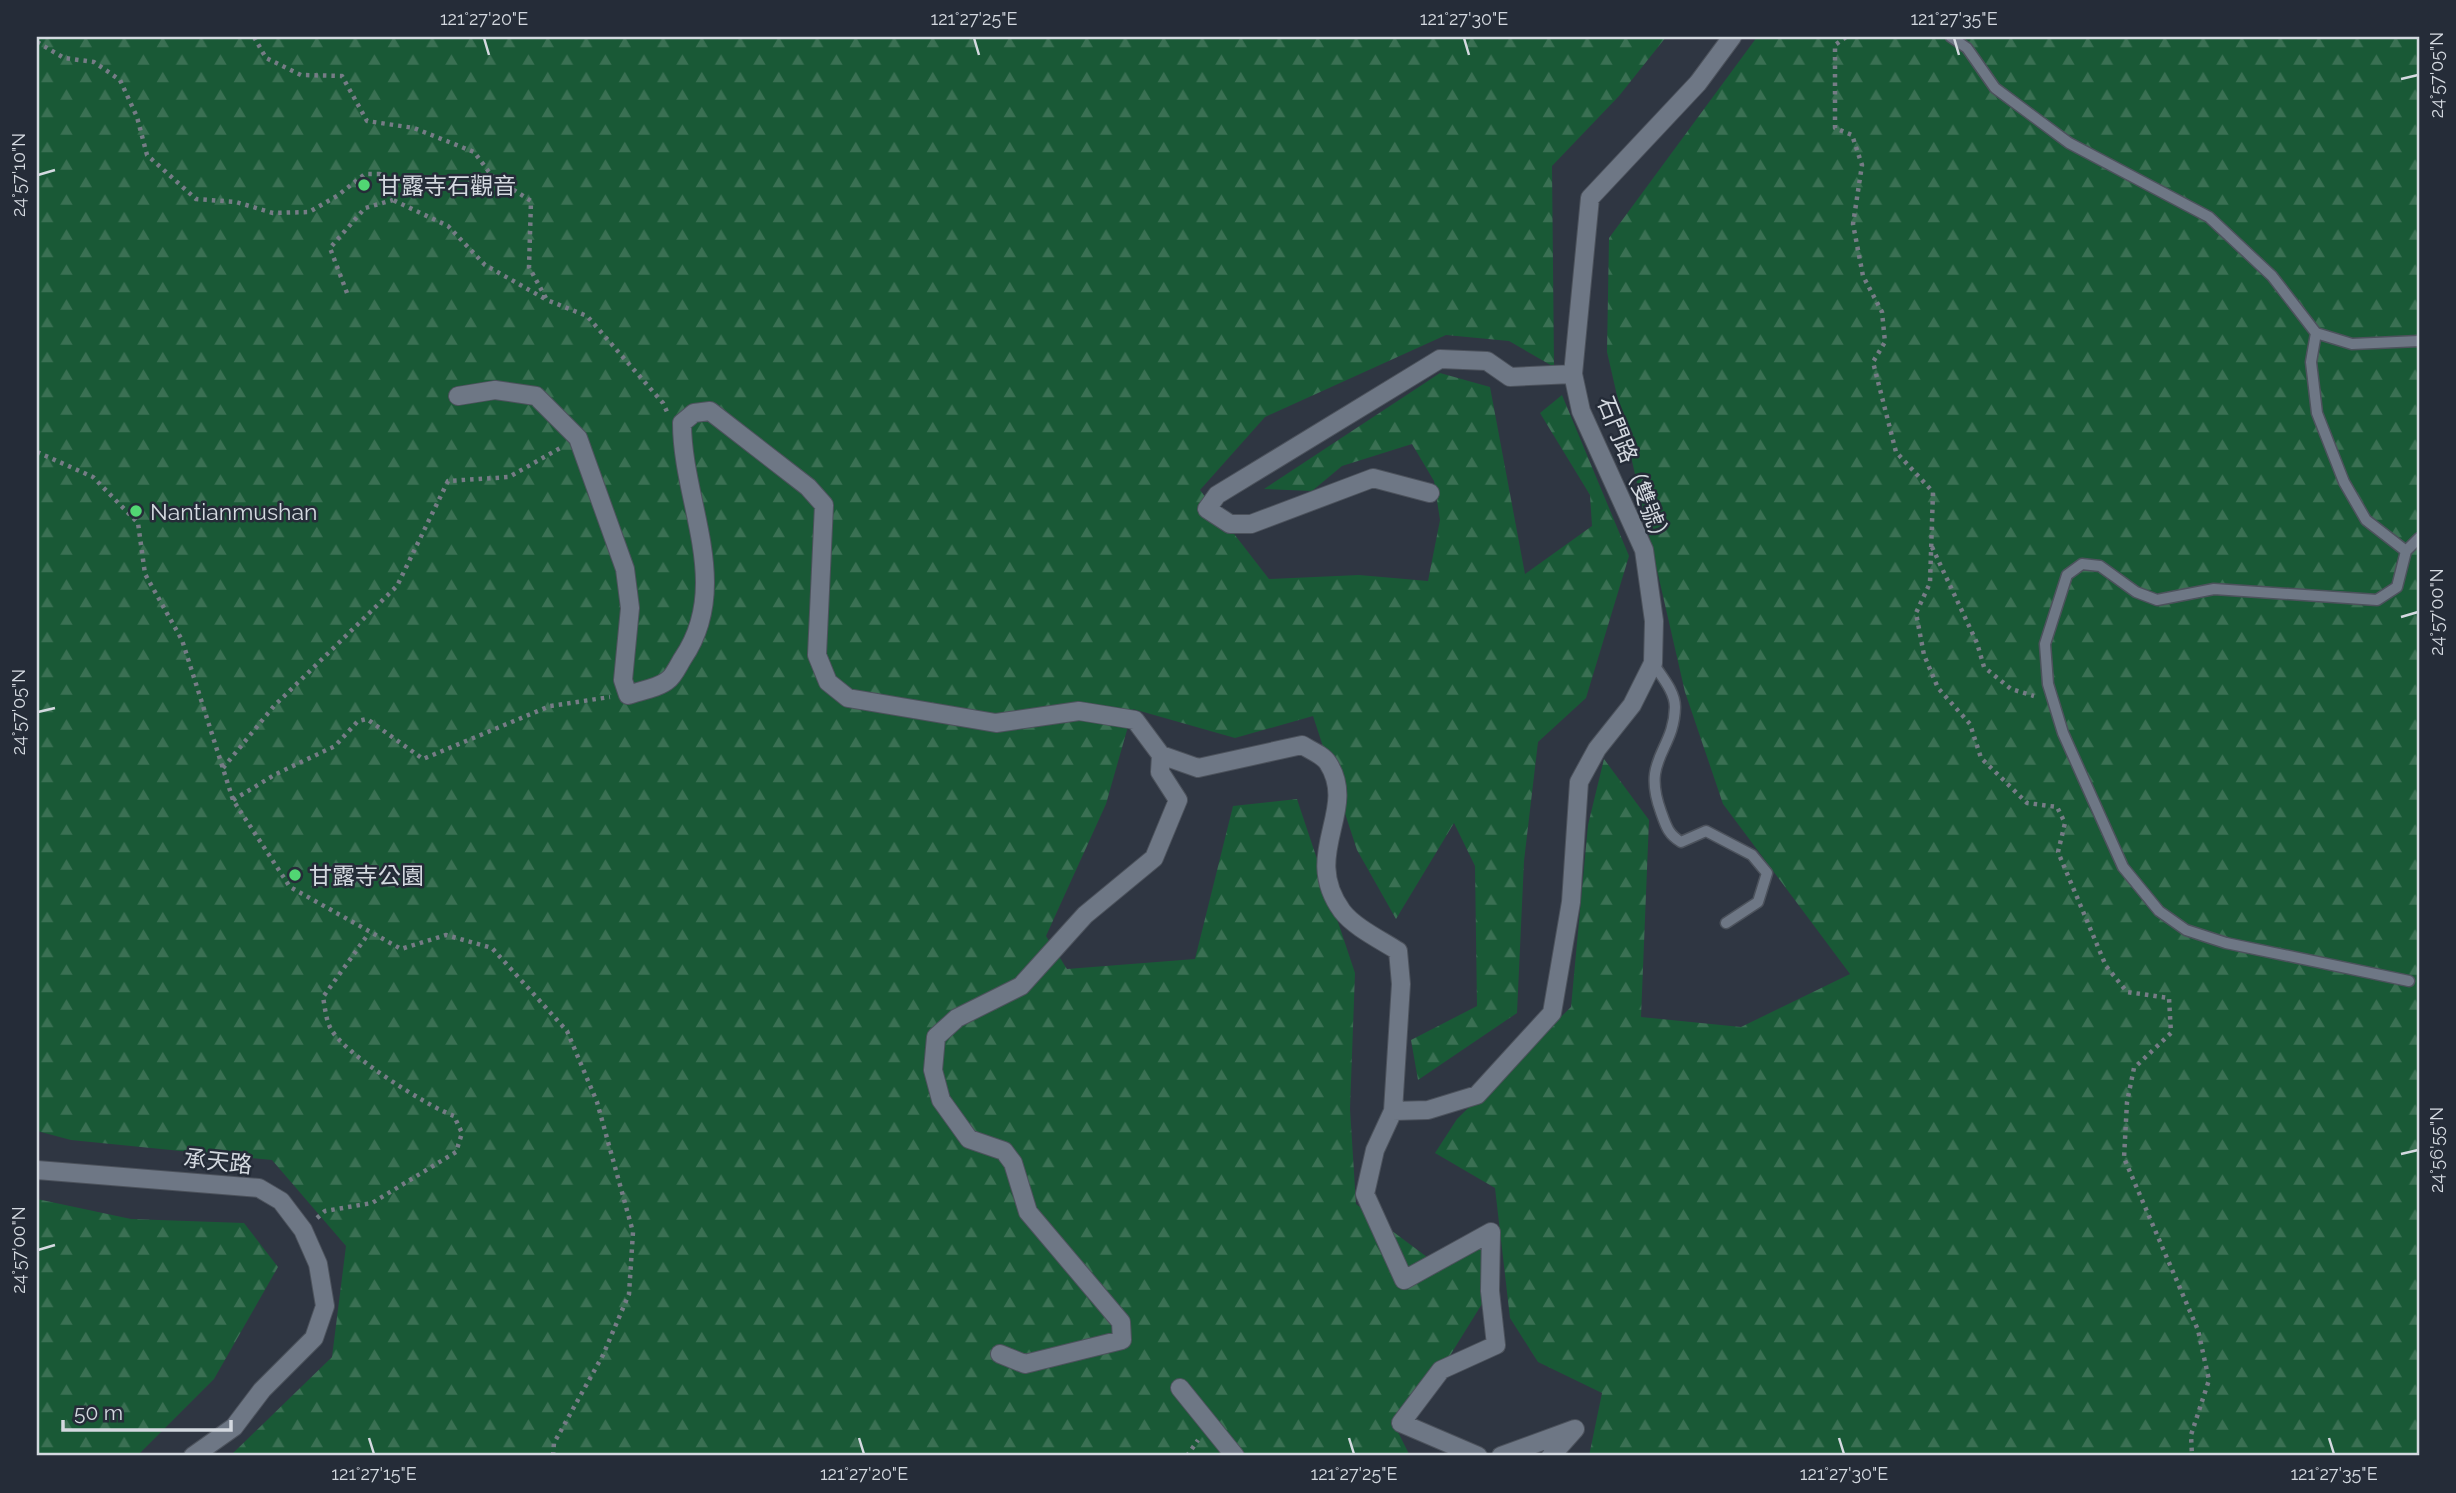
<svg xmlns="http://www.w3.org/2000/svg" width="2456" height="1493" viewBox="0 0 2456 1493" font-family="Raleway,'Noto Sans TC',sans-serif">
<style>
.forest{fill:url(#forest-firs)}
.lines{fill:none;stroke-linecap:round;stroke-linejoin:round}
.lane-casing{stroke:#4c525c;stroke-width:13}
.street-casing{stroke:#4c525c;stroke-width:20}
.path{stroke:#767c86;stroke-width:4.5;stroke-dasharray:3.5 5;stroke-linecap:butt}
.lane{stroke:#6e7785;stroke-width:10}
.street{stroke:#6e7785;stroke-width:18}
.ticks{fill:none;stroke:#d4d9e0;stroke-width:2.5}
.poi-dot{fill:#51d673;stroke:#252c38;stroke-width:2.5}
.labels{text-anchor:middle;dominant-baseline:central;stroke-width:5;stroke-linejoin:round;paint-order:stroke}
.poi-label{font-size:23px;fill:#d4d9e0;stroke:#252c38;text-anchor:start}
.street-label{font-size:23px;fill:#d4d9e0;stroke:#252c38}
.neatline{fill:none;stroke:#d4d9e0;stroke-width:2.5}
.ticks-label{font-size:18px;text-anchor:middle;fill:#d4d9e0}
</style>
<defs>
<pattern id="forest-firs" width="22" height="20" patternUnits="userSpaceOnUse" patternTransform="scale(1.75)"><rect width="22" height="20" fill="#195936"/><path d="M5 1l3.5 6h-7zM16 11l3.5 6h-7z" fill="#3a7053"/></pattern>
</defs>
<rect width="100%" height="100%" fill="#2f3642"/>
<path class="forest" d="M 37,37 L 1666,37 L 1619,96 L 1552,166 L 1554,367 L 1509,341 L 1446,335 L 1265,417 L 1200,490 L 1269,579 L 1359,575 L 1428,581 L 1440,520 L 1434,481 L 1412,444 L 1342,466 L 1312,491 L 1264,489 L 1440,373 L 1490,387 L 1525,574 L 1592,526 L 1590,495 L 1540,413 L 1562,395 L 1629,556 L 1586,698 L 1538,742 L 1524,861 L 1517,1013 L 1418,1080 L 1411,1040 L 1477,1006 L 1475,866 L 1454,823 L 1396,919 L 1357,850 L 1313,716 L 1235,738 L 1133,709 L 1106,804 L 1046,936 L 1067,969 L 1195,959 L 1233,806 L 1297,799 L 1355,973 L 1350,1109 L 1356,1204 L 1431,1260 L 1491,1232 L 1490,1291 L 1441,1370 L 1396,1428 L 1410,1456 L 230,1456 L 332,1357 L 346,1246 L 272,1160 L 71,1140 L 37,1131 Z
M 1757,37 L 2419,37 L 2419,1456 L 1589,1456 L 1602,1393 L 1538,1362 L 1510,1318 L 1495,1188 L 1435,1153 L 1457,1119 L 1571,1007 L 1588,825 L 1604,759 L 1649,820 L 1641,1017 L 1741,1027 L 1850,974 L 1723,804 L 1685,692 L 1607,352 L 1609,238 Z
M 37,1199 L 131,1219 L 244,1223 L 278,1267 L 214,1379 L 137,1456 L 37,1456 Z"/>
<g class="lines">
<defs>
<path id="lane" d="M 1951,37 L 1967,48 L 1995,88 L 2069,143 L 2209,217 L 2272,276 L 2316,333 L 2352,344 L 2419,341
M 2316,333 L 2311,362 L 2317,413 L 2344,482 L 2366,520 L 2406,551 L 2419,538
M 2406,551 L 2397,587 L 2377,600 L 2214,589 L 2157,600 L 2136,592 L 2100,566 L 2082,564 L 2067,575 L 2045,644 L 2048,684 L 2063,733 L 2123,867 L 2159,911 L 2186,930 L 2226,943 L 2409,981
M 1653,663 C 1661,676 1675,691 1675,707 C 1674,752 1641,758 1661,812 C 1666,826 1668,834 1681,842 L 1706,831 L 1752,855 L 1767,873 L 1758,902 L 1726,923"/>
<path id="street" d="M 458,396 L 495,390 L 536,396 L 578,438 L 625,569 L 630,608 L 623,680 L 628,695 C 639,691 659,688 668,680 C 674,676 679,664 683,658 C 733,584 682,502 682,423 L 694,413 L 710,411 L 808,487 L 824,505 L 817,655 L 828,682 L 848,698 L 996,723 L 1079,711 L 1135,720 L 1161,755 L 1198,768 L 1302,745 C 1310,750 1323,755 1328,763 C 1359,811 1300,853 1342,911 C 1354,927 1381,940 1398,951 L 1401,984 L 1393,1111 L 1375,1150 L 1365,1194 L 1404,1280 L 1491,1232 L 1490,1291 L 1496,1345 L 1441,1370 L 1401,1423 L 1478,1456
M 1430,493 L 1373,478 L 1251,524 L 1230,524 L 1207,509 L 1217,495 L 1440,359 L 1487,361 L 1510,377 L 1573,374
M 1393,1111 L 1428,1110 L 1477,1095 L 1552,1013 L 1571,902 L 1579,782 L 1597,749 L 1632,705 L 1653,663 L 1654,621 L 1644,550 L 1581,411 L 1573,374 L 1590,198 L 1698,83 L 1732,37
M 37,1170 L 259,1188 L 281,1201 L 303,1230 L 318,1264 L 325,1306 L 314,1338 L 262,1390 L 234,1427 L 193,1456
M 1000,1354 L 1025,1364 L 1122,1340 L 1121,1322 L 1028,1212 L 1013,1163 L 1004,1151 L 969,1139 L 941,1100 L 933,1070 L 936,1037 L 957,1018 L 1021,986 L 1085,915 L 1154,858 L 1178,800 L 1160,772 L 1161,755
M 1180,1388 L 1235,1456
M 1501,1456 L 1575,1429 L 1551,1456"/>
</defs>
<use href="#lane" class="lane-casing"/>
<use href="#street" class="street-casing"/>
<path class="path" d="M 254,37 L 266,58 L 301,75 L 342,76 L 367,121 L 414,128 L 474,152 L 492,176 L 531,201 L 529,267 L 547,300 L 587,316 L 663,403 L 668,414
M 1846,37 L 1835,45 L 1835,128 L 1852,135 L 1862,165 L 1853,224 L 1863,276 L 1882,312 L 1885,342 L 1873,362 L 1896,452 L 1933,492 L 1930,583 L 1916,613 L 1924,655 L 1938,688 L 1970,724 L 1981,758 L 2027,803 L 2057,807 L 2065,823 L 2058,852 L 2106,966 L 2127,992 L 2169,998 L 2171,1033 L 2134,1068 L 2127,1102 L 2124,1158 L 2198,1330 L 2209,1380 L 2191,1435 L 2192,1456
M 37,42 L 64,58 L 94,62 L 120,80 L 137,117 L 147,155 L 196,199 L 236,202 L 273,213 L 309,212 L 337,196 L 365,174 L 380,174 L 390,186 L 393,200 L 448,226 L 485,265 L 547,300
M 347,293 L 330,248 L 365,208 L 393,200
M 37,452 L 93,477 L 138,523 L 145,574 L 182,640 L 233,800 L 290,887 L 401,949 L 446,935 L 492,948 L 567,1031 L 597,1102 L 633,1232 L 629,1294 L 603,1355 L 554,1443 L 553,1456
M 1932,547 L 1977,643 L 1984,667 L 2011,689 L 2034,696
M 223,768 L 274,706 L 397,586 L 448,481 L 509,477 L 562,447
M 233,800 L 276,774 L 335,746 L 358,721 L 367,719 L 423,759 L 550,706 L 610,697
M 317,1218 L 325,1211 L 372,1203 L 456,1152 L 462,1133 L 454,1116 C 427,1106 344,1054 331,1029 C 326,1021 325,1007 323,997 L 369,933
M 1187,1456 L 1198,1440
M 2346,1456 L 2371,1456"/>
<use href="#lane" class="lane"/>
<use href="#street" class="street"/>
</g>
<path class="ticks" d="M 484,38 L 489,55M 974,38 L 979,55M 1464,38 L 1469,55M 1954,38 L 1959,55M 2401,79 L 2418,75M 38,175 L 55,170M 2401,617 L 2418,612M 38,712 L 55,708M 2401,1154 L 2418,1150M 38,1250 L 55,1245M 369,1438 L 374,1454M 859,1438 L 864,1454M 1349,1438 L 1354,1454M 1839,1438 L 1844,1454M 2329,1438 L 2334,1454"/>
<g class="poi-dot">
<circle cx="364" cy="185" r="7"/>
<circle cx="136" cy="511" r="7"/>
<circle cx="295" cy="875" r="7"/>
</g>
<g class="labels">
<g class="poi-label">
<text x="378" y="185">甘露寺石觀音</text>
<text x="150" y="511">Nantianmushan</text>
<text x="309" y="875">甘露寺公園</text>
</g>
<g class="street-label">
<text transform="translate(1635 472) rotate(68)">石門路（雙號）</text>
<text transform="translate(218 1161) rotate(6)">承天路</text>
</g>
</g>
<rect width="2456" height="1493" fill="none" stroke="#252c38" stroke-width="77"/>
<path d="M63 1420v10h168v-10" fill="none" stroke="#d4d9e0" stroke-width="3.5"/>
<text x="74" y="1420" font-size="21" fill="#d4d9e0" stroke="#252c38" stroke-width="5" paint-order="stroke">50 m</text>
<rect x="38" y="38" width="2380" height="1416" class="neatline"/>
<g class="ticks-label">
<text x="484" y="25">121°27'20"E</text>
<text x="974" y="25">121°27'25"E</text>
<text x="1464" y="25">121°27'30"E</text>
<text x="1954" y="25">121°27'35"E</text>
<text transform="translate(2437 75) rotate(-90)" y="6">24°57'05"N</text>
<text transform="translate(19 175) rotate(-90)" y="6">24°57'10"N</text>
<text transform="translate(2437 612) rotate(-90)" y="6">24°57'00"N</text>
<text transform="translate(19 712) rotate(-90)" y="6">24°57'05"N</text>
<text transform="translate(2437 1150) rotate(-90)" y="6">24°56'55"N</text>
<text transform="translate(19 1250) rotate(-90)" y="6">24°57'00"N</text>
<text x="374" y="1480">121°27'15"E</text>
<text x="864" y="1480">121°27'20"E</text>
<text x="1354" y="1480">121°27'25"E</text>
<text x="1844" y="1480">121°27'30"E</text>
<text x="2334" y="1480">121°27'35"E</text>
</g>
</svg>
